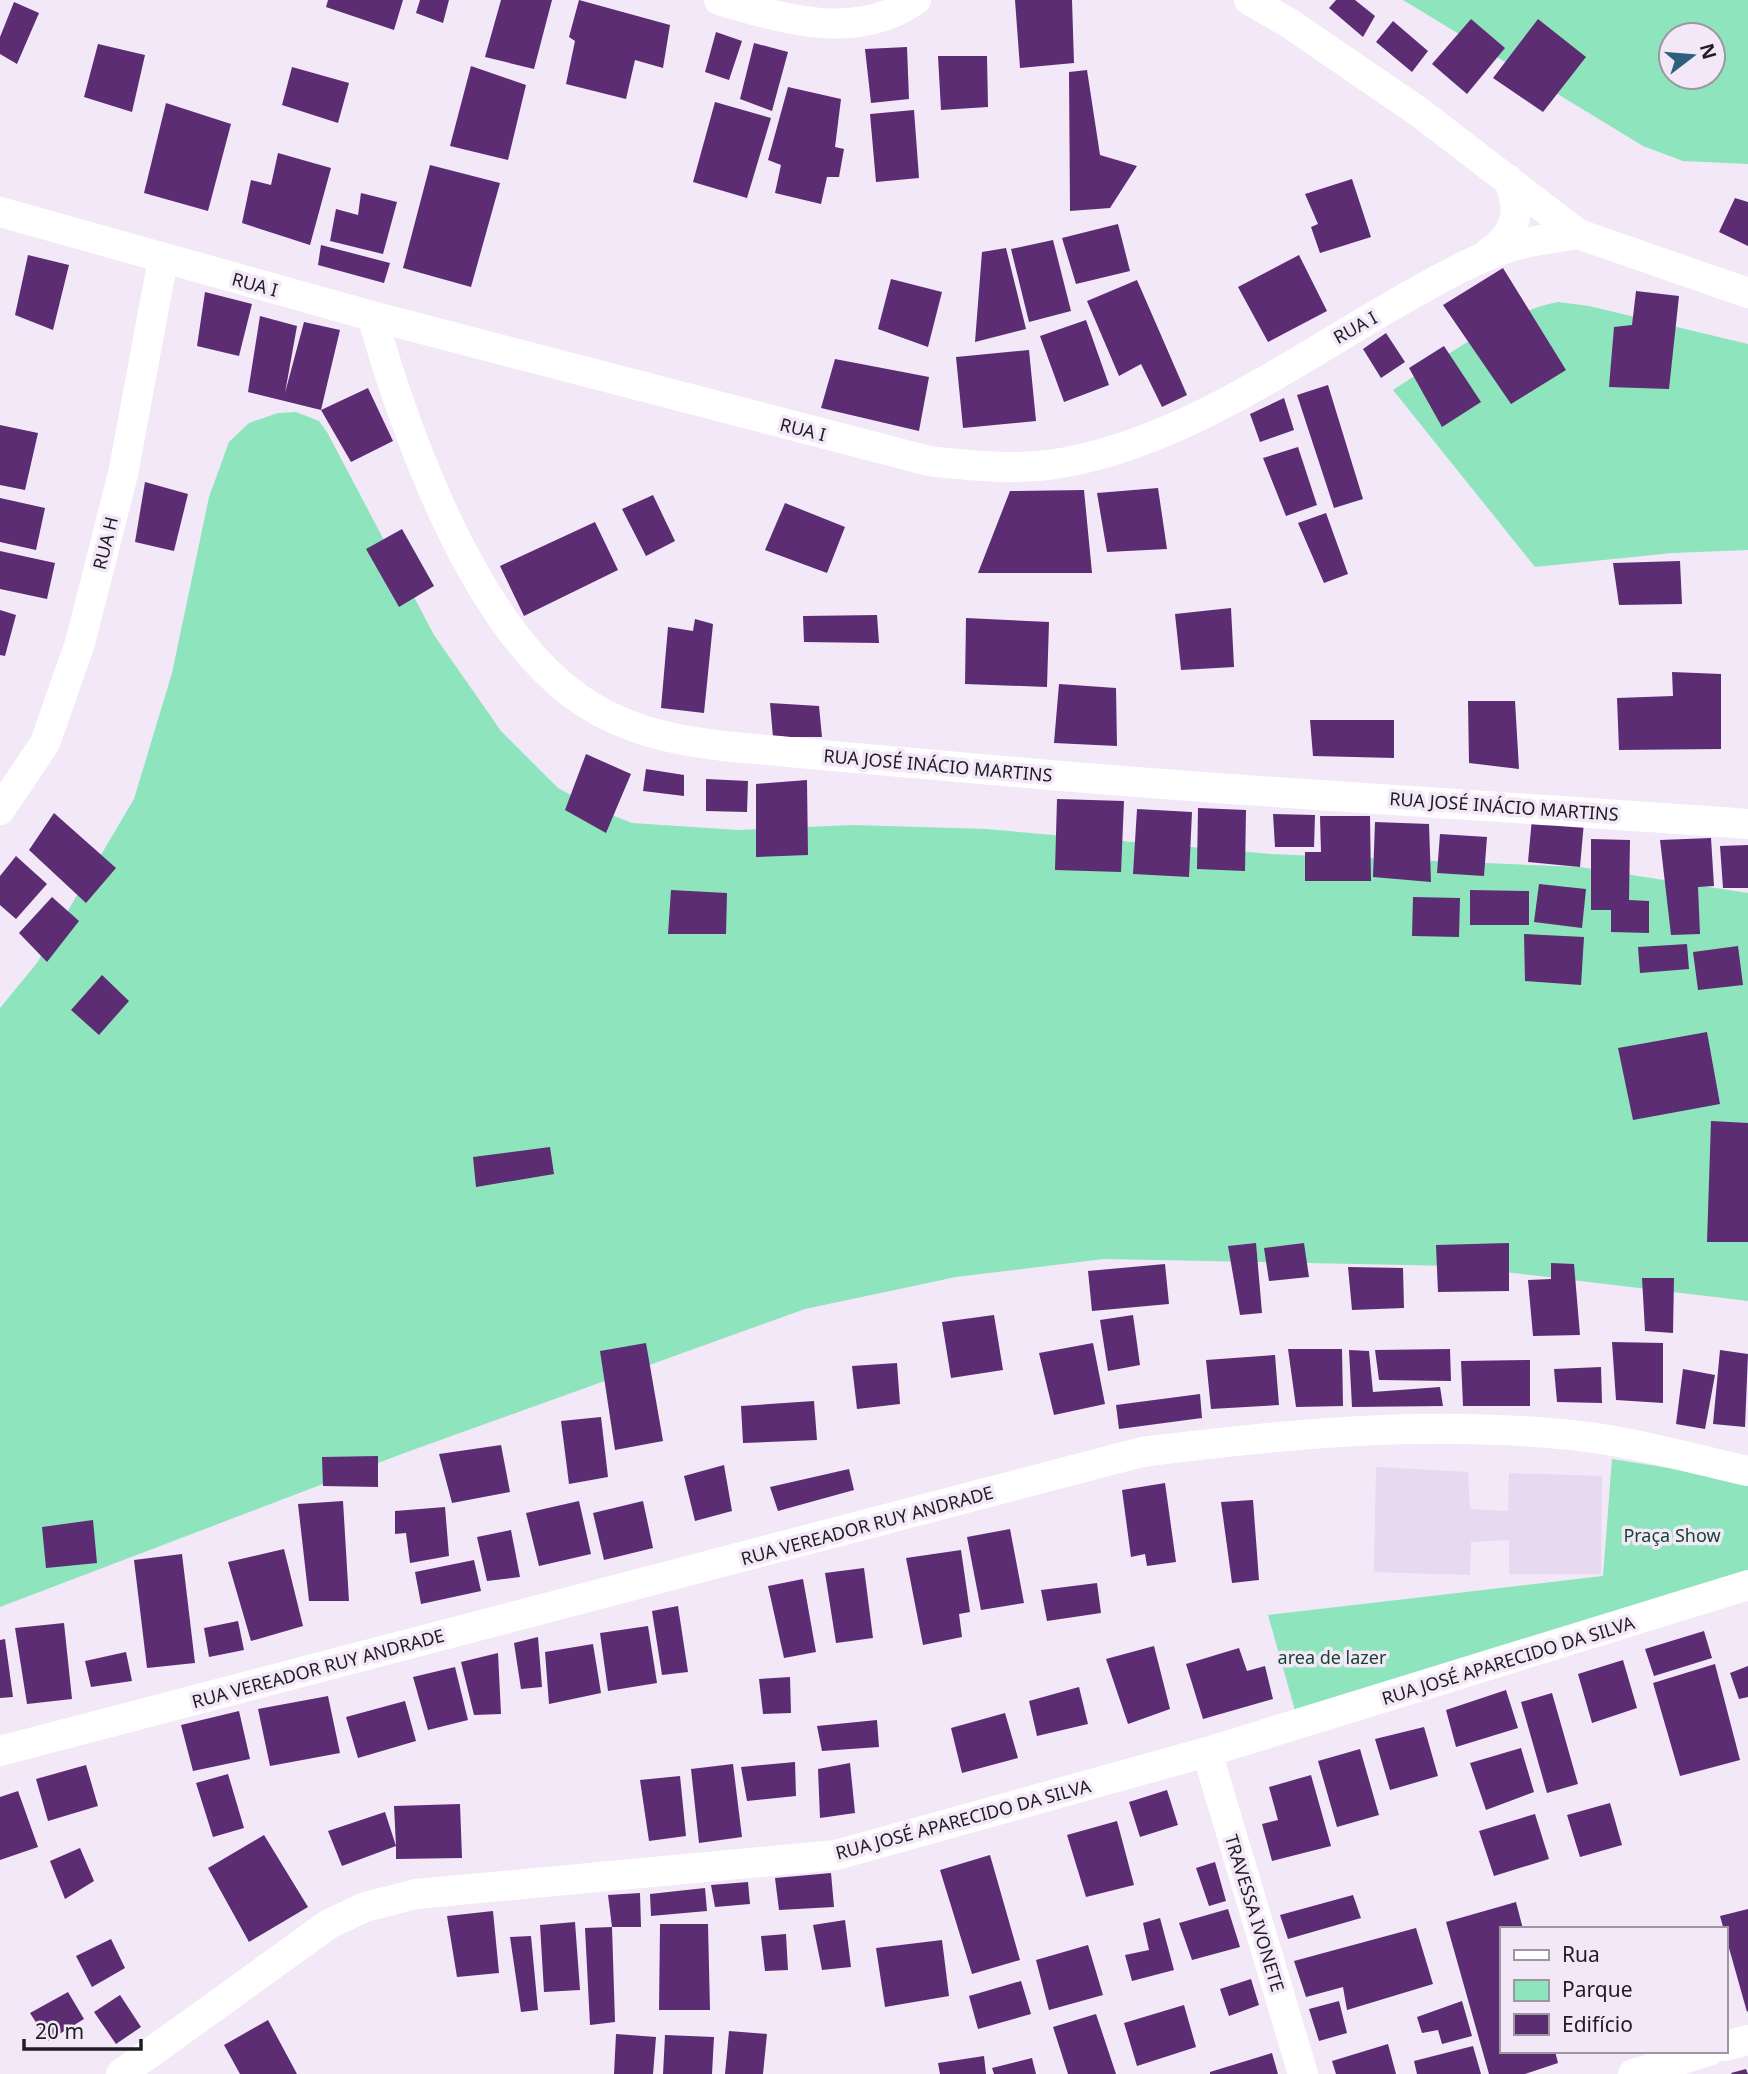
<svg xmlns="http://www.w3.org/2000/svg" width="1748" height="2074" viewBox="0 0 1748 2074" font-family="'Noto Sans',sans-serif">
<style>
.built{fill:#e7d9ef}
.green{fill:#8ee4bc;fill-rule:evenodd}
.building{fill:#5c2d73}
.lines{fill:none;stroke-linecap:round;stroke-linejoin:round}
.street{stroke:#fff;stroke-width:30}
.labels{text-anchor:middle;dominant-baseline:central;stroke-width:7;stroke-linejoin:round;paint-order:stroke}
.street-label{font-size:18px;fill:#201d22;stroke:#f2e8f8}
.park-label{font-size:18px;fill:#154431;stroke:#f2e8f8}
</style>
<rect width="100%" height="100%" fill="#f2e8f8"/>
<path class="built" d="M 1376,1467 L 1468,1472 L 1470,1509 L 1508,1511 L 1509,1473 L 1602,1476 L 1601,1574 L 1509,1574 L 1509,1540 L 1471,1542 L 1470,1575 L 1374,1572 Z"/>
<path class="green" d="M 1403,0 L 1748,0 L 1748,164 L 1683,161 L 1643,146 ZM 1671,35 L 1713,35 L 1713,77 L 1671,77 Z
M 1558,302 L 1589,306 L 1748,344 L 1748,550 L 1672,553 L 1535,567 L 1393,390 C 1438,362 1506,311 1558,302 Z
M 296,412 L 319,421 L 327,432 L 434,635 L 501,731 L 558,788 L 597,809 L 632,823 L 738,830 L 853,825 L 986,829 L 1271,854 L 1580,867 L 1748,893 L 1748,1301 L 1455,1266 L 1104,1259 L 956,1277 L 805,1309 L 407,1452 L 0,1607 L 0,1008 L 37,963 L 134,799 L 172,673 L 209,497 L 229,442 L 249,423 L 278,413 Z
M 1612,1459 L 1694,1472 L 1748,1486 L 1748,1578 L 1298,1721 L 1268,1615 L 1603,1576 Z"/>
<path class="building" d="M 328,0 L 403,0 L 394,30 L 326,7 Z
M 420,0 L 449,0 L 443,23 L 416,13 Z
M 501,0 L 552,0 L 534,69 L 485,57 Z
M 579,0 L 670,25 L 663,68 L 635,60 L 626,99 L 566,84 L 575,41 L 569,37 Z
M 1015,0 L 1072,0 L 1074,63 L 1020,68 Z
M 1336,0 L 1355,0 L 1375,16 L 1363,37 L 1329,8 Z
M 14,2 L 39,13 L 17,64 L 0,54 L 0,37 Z
M 1471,19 L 1505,48 L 1467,94 L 1432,64 Z
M 1538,19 L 1586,57 L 1543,112 L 1493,78 Z
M 1393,21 L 1428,51 L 1412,72 L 1376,42 Z
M 716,32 L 742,41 L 729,80 L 705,72 Z
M 754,43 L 788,52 L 772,111 L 740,99 Z
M 98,44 L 145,55 L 132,112 L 84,97 Z
M 907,47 L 909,99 L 871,103 L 865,49 Z
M 938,56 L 987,56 L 988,107 L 941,110 Z
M 471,66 L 526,85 L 508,160 L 450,146 Z
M 292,67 L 349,83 L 338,123 L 282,105 Z
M 1087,70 L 1100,155 L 1137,166 L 1110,208 L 1070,211 L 1069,72 Z
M 788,87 L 841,99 L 835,147 L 844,149 L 839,177 L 827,177 L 821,204 L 775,193 L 781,165 L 768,160 Z
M 715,102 L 771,118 L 747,198 L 693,182 Z
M 166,103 L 231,124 L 208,211 L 144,193 Z
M 914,110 L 919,178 L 876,182 L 870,114 Z
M 278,153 L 331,168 L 310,245 L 242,223 L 251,180 L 271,185 Z
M 430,165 L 500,183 L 471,287 L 403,268 Z
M 1352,179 L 1371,237 L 1320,253 L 1311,227 L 1318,224 L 1305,194 Z
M 361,193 L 397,202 L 383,254 L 330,241 L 336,209 L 358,215 Z
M 1735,198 L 1748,202 L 1748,246 L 1719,232 Z
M 1118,224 L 1130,271 L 1076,284 L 1062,238 Z
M 1053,240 L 1071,311 L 1029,322 L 1011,249 Z
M 321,245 L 390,263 L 384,283 L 318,265 Z
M 1006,248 L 1026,329 L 975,342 L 982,252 Z
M 28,255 L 69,265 L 53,330 L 15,315 Z
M 1299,255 L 1327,311 L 1268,342 L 1238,287 Z
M 1503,268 L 1566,370 L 1511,404 L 1443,305 Z
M 891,279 L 942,292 L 928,347 L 878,329 Z
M 1137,280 L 1187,395 L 1162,407 L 1141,364 L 1119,376 L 1087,301 Z
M 1636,291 L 1679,296 L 1669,389 L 1609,387 L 1614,327 L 1632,325 Z
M 205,292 L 252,304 L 239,356 L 197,346 Z
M 260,316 L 297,326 L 285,393 L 304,322 L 340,330 L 321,410 L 248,392 Z
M 1086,320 L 1109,385 L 1064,402 L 1040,336 Z
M 1386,333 L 1405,362 L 1381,378 L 1363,349 Z
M 1444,346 L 1481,402 L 1442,427 L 1409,368 Z
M 1029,350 L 1036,421 L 963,428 L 956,357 Z
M 835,359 L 929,377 L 919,431 L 821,408 Z
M 1328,385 L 1363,499 L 1334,508 L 1297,395 Z
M 368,388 L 393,441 L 351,462 L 321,410 Z
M 1284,398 L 1294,430 L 1260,442 L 1250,414 Z
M 0,425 L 38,433 L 25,490 L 0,485 Z
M 1298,447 L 1317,505 L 1286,516 L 1263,458 Z
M 145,482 L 188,494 L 174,551 L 135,542 Z
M 1158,488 L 1167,549 L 1107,552 L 1097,493 Z
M 1084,490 L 1092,573 L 978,573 L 1010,491 Z
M 653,495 L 675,541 L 646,556 L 622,509 Z
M 0,498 L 45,508 L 36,550 L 0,542 Z
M 785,503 L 845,527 L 827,573 L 765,550 Z
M 1326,513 L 1348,574 L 1324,583 L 1298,523 Z
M 595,522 L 618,570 L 524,616 L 500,566 Z
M 402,529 L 434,586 L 399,607 L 366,549 Z
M 0,551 L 55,563 L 47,599 L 0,589 Z
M 1680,561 L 1682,604 L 1619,605 L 1613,563 Z
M 1231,608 L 1234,667 L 1181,670 L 1175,614 Z
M 0,610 L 16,615 L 5,656 L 0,655 Z
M 877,615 L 879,643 L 804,642 L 803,616 Z
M 966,618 L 1049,622 L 1047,687 L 965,684 Z
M 695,619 L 713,624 L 704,713 L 661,708 L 668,627 L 693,631 Z
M 1672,672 L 1721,674 L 1721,749 L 1619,750 L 1617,698 L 1673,696 Z
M 1059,684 L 1116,688 L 1117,746 L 1054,743 Z
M 1468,701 L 1515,701 L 1519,769 L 1469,763 Z
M 770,703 L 819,706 L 822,737 L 773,737 Z
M 1310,720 L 1394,720 L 1394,758 L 1313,756 Z
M 586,754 L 631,774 L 606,833 L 565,810 Z
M 646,769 L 684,775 L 684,796 L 643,791 Z
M 706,779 L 748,781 L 747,812 L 706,811 Z
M 807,780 L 808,855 L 756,857 L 756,784 Z
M 1057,799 L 1124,801 L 1121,872 L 1055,870 Z
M 1198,808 L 1246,810 L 1245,871 L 1197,869 Z
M 1137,809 L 1192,812 L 1189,877 L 1133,874 Z
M 54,813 L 116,868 L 86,903 L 29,850 Z
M 1273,814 L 1315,815 L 1314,847 L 1275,847 Z
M 1320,816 L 1370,816 L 1371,881 L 1305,881 L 1305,852 L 1321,852 Z
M 1532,818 L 1584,822 L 1580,867 L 1528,862 Z
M 1375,822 L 1429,824 L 1431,882 L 1373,877 Z
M 1440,834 L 1487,837 L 1484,876 L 1437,873 Z
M 1711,838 L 1714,886 L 1698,887 L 1700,934 L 1671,935 L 1660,840 Z
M 1591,839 L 1630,840 L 1629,900 L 1649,901 L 1649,933 L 1611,932 L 1611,910 L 1591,910 Z
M 1748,845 L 1748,888 L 1723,888 L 1720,846 Z
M 16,856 L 47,884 L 16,919 L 0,905 L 0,876 Z
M 1539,884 L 1586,889 L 1582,928 L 1534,922 Z
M 671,890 L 727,893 L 726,934 L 668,934 Z
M 1470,890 L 1529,891 L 1529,925 L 1470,925 Z
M 52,897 L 79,921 L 47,962 L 19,933 Z
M 1413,897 L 1460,898 L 1459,937 L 1412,936 Z
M 1524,934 L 1584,937 L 1581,985 L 1525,981 Z
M 1687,944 L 1689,969 L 1640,973 L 1638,947 Z
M 1738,946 L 1743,985 L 1698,990 L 1693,952 Z
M 102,975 L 129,1001 L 99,1035 L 71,1010 Z
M 1707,1032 L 1720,1104 L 1633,1120 L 1618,1048 Z
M 1711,1121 L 1748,1123 L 1748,1242 L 1707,1242 Z
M 550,1147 L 554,1174 L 476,1187 L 473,1157 Z
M 1256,1243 L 1262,1313 L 1240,1315 L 1228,1246 Z
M 1304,1243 L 1309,1277 L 1269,1281 L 1264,1248 Z
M 1509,1243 L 1509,1291 L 1438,1292 L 1436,1245 Z
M 1551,1263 L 1574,1264 L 1580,1335 L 1533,1336 L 1528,1280 L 1551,1279 Z
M 1165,1264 L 1169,1304 L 1092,1311 L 1088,1271 Z
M 1348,1267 L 1403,1268 L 1404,1308 L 1352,1310 Z
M 1642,1278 L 1674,1278 L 1673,1333 L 1645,1331 Z
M 994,1315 L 1003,1370 L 951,1378 L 942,1322 Z
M 1133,1315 L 1140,1365 L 1108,1371 L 1100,1320 Z
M 1612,1342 L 1663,1343 L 1663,1403 L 1616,1400 Z
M 646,1343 L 663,1441 L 615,1450 L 600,1351 Z
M 1093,1343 L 1105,1404 L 1054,1415 L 1039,1353 Z
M 1288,1349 L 1342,1349 L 1343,1406 L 1296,1407 Z
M 1450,1349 L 1451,1381 L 1379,1380 L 1375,1350 Z
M 1349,1350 L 1369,1351 L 1373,1392 L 1440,1387 L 1443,1406 L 1352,1407 Z
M 1720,1350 L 1748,1354 L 1745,1427 L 1713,1424 Z
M 1275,1355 L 1279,1405 L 1211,1409 L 1206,1360 Z
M 1530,1360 L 1530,1406 L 1463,1406 L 1461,1361 Z
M 897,1363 L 900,1404 L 857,1409 L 852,1366 Z
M 1601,1367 L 1602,1403 L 1557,1402 L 1554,1369 Z
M 1683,1369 L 1715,1375 L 1705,1429 L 1676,1424 Z
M 1200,1394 L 1202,1418 L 1119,1429 L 1116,1405 Z
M 814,1401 L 817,1440 L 743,1443 L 741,1406 Z
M 601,1417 L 608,1477 L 569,1484 L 561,1421 Z
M 501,1445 L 510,1492 L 452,1503 L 439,1454 Z
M 378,1456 L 378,1487 L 323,1486 L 322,1457 Z
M 724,1465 L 732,1511 L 695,1521 L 684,1476 Z
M 849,1469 L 854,1490 L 778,1511 L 770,1487 Z
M 1165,1483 L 1176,1562 L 1147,1566 L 1145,1554 L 1131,1557 L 1122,1490 Z
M 1253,1500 L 1259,1580 L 1232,1583 L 1221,1502 Z
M 343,1501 L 349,1601 L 309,1601 L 298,1504 Z
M 579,1501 L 591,1554 L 539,1566 L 526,1513 Z
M 643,1501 L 653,1548 L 604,1560 L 593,1513 Z
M 445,1507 L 449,1556 L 410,1563 L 406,1533 L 395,1534 L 395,1511 Z
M 93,1520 L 97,1563 L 46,1568 L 42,1527 Z
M 1010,1529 L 1024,1603 L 981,1610 L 967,1537 Z
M 511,1530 L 520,1577 L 487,1581 L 477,1537 Z
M 284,1549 L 303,1626 L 251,1641 L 228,1562 Z
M 961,1550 L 970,1612 L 959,1614 L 962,1637 L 923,1645 L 906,1558 Z
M 182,1554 L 195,1663 L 147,1668 L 134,1560 Z
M 474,1560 L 481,1591 L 421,1604 L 415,1572 Z
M 864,1568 L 873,1638 L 836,1643 L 825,1573 Z
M 803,1579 L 816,1652 L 784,1658 L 768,1586 Z
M 1097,1583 L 1101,1613 L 1047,1621 L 1041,1590 Z
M 678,1606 L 688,1672 L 662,1675 L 652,1611 Z
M 238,1621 L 244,1650 L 209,1657 L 204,1628 Z
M 64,1623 L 72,1699 L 27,1704 L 15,1628 Z
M 648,1626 L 657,1683 L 608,1691 L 600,1633 Z
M 1704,1631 L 1712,1658 L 1654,1676 L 1645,1649 Z
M 538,1637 L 542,1687 L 521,1689 L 514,1643 Z
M 5,1639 L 13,1697 L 0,1698 L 0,1640 Z
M 593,1644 L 601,1693 L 549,1704 L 545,1652 Z
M 1154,1646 L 1170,1709 L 1128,1724 L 1106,1659 Z
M 1239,1648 L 1247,1671 L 1265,1666 L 1273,1699 L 1203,1719 L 1186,1664 Z
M 126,1652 L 132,1681 L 91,1687 L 85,1661 Z
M 498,1653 L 501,1714 L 474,1715 L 461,1662 Z
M 1623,1660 L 1637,1708 L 1592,1723 L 1578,1674 Z
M 1715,1664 L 1740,1760 L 1680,1776 L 1653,1683 Z
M 1748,1666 L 1748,1697 L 1739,1699 L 1730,1673 Z
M 455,1667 L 468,1720 L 428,1730 L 413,1677 Z
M 790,1677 L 791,1713 L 763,1714 L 759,1679 Z
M 1079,1687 L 1088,1724 L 1037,1736 L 1029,1701 Z
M 1506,1690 L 1518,1728 L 1456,1747 L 1446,1710 Z
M 1552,1693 L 1578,1784 L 1547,1793 L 1521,1702 Z
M 328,1696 L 340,1753 L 270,1766 L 258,1709 Z
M 405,1701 L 416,1741 L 358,1758 L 346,1717 Z
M 239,1711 L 250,1759 L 193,1771 L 181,1725 Z
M 1005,1713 L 1018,1758 L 962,1773 L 951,1728 Z
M 877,1720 L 879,1747 L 822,1751 L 817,1726 Z
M 1424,1727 L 1438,1776 L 1390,1790 L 1375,1739 Z
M 1521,1748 L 1534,1792 L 1486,1810 L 1470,1763 Z
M 1360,1749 L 1379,1815 L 1337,1827 L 1318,1761 Z
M 795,1762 L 796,1796 L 747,1801 L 741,1767 Z
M 850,1763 L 855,1813 L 820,1818 L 818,1769 Z
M 733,1764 L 742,1837 L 699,1843 L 691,1769 Z
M 86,1765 L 98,1806 L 48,1821 L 36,1779 Z
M 228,1774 L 244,1828 L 213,1837 L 196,1783 Z
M 1311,1775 L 1331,1846 L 1272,1861 L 1262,1824 L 1278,1820 L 1269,1787 Z
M 680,1776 L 686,1836 L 649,1841 L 640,1780 Z
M 1167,1790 L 1178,1825 L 1140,1837 L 1129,1802 Z
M 18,1791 L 38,1847 L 0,1860 L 0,1797 Z
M 1610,1803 L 1622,1845 L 1580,1857 L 1567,1815 Z
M 460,1804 L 462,1858 L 396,1859 L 396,1846 L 342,1866 L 328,1831 L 385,1812 L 396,1846 L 394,1806 Z
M 1535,1814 L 1549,1859 L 1494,1876 L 1479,1831 Z
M 1117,1821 L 1134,1885 L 1086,1897 L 1067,1835 Z
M 264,1835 L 308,1907 L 249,1942 L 208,1868 Z
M 80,1848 L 94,1881 L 65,1899 L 50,1861 Z
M 990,1855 L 1020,1960 L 972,1974 L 940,1870 Z
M 1215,1862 L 1226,1901 L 1209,1906 L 1196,1868 Z
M 831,1873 L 834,1907 L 779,1910 L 775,1878 Z
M 748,1882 L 750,1904 L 715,1907 L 711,1885 Z
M 705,1888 L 707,1911 L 651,1916 L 650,1894 Z
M 640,1893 L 641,1927 L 612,1927 L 608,1895 Z
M 1353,1895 L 1361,1918 L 1288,1939 L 1280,1915 Z
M 1516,1902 L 1523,1929 L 1501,1929 L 1501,2051 L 1555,2051 L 1558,2063 L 1525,2074 L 1489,2074 L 1446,1922 Z
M 1228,1909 L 1240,1947 L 1192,1960 L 1179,1923 Z
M 1748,1909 L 1748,2011 L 1747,2012 L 1720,1916 Z
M 493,1911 L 499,1973 L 457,1977 L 447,1916 Z
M 1160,1918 L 1174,1970 L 1132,1981 L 1125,1955 L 1149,1950 L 1143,1923 Z
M 845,1920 L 851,1967 L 822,1970 L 813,1925 Z
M 575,1922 L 580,1990 L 544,1992 L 540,1925 Z
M 660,1924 L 708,1924 L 710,2010 L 659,2010 Z
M 612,1927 L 615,2022 L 590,2025 L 585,1928 Z
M 1416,1928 L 1433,1984 L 1347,2010 L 1343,1987 L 1306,1997 L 1294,1961 Z
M 786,1934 L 788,1970 L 765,1971 L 761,1936 Z
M 531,1936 L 538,2010 L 521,2012 L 510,1937 Z
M 111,1939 L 125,1968 L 92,1987 L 76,1956 Z
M 942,1940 L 949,1996 L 885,2007 L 876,1948 Z
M 1088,1945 L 1103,1995 L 1049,2010 L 1036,1960 Z
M 1251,1979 L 1259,2005 L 1229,2016 L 1220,1989 Z
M 1021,1981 L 1031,2014 L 978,2029 L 969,1996 Z
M 68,1992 L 84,2019 L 48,2041 L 30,2013 Z
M 120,1995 L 141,2027 L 116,2044 L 94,2012 Z
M 1339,2001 L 1347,2033 L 1319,2041 L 1309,2009 Z
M 1462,2001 L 1472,2036 L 1442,2044 L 1438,2030 L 1422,2033 L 1417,2017 Z
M 1184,2005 L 1196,2047 L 1137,2066 L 1124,2023 Z
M 1096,2014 L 1116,2074 L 1068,2074 L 1053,2027 Z
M 268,2020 L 297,2074 L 240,2074 L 224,2045 Z
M 729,2031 L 767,2034 L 763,2074 L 725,2074 Z
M 616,2034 L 656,2037 L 653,2074 L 614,2074 Z
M 665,2035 L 714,2037 L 712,2074 L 663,2074 Z
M 1388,2044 L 1396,2074 L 1336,2074 L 1332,2061 Z
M 1473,2046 L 1481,2074 L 1417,2074 L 1414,2061 Z
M 1272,2053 L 1278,2074 L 1210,2074 L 1210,2072 Z
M 984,2056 L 986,2074 L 940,2074 L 938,2063 Z
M 1032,2058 L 1036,2074 L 994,2074 L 992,2068 Z
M 1746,2069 L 1748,2074 L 1732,2074 L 1731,2073 Z"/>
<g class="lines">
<path class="street" d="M 719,0 C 784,19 855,42 916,0
M 1249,0 L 1289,23 L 1419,112 L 1578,234 L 1748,293
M 0,212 L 372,316 L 929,461 C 976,466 1021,471 1067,462 C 1187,439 1295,361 1400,301 C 1436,281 1471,260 1510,247 C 1532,240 1555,238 1578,234
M 1488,253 C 1517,234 1522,210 1508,179
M 372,316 C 406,435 474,625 578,698 C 639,741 708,745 780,751 C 829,756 877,760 926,764 C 1200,790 1474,804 1748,824
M 0,810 L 45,743 L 80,643 L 123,474 L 163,259
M 0,1751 L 1142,1452 C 1285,1434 1427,1420 1571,1435 C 1631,1441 1689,1458 1748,1471
M 1207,1752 L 1303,2074
M 1725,2046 L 1748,2040
M 121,2074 L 329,1924 L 365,1907 L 416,1894 L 836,1855 L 1207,1752 L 1748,1585
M 1633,2074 L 1709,2051"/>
</g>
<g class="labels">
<g class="street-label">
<text transform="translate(255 284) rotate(15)">RUA I</text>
<text transform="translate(1355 327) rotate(-29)">RUA I</text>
<text transform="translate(803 429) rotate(14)">RUA I</text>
<text transform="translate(105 543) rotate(-76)">RUA H</text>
<text transform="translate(938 765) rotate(5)">RUA JOSÉ INÁCIO MARTINS</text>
<text transform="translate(1504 806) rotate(4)">RUA JOSÉ INÁCIO MARTINS</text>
<text transform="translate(867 1525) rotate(-15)">RUA VEREADOR RUY ANDRADE</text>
<text transform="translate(1508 1660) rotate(-17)">RUA JOSÉ APARECIDO DA SILVA</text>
<text transform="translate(318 1668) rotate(-15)">RUA VEREADOR RUY ANDRADE</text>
<text transform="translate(963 1819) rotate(-15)">RUA JOSÉ APARECIDO DA SILVA</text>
<text transform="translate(1255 1913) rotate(73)">TRAVESSA IVONETE</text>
</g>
<g class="park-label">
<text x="1672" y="1535">Praça Show</text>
<text x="1332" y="1657">area de lazer</text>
</g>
</g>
<rect x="1500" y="1927" width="228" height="126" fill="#f2e8f8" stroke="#9e97a2" stroke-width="2"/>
<rect x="1514" y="1950" width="35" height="10" fill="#ffffff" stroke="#9e97a2" stroke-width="2"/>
<text x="1562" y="1962" font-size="21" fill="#201d22">Rua</text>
<rect x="1514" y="1980" width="35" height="21" fill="#8ee4bc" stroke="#9e97a2" stroke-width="2"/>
<text x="1562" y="1997" font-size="21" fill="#201d22">Parque</text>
<rect x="1514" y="2014" width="35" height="21" fill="#5c2d73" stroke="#9e97a2" stroke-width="2"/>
<text x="1562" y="2032" font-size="21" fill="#201d22">Edifício</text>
<g transform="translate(1692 56) rotate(74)"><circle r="33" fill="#f2e8f8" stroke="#9e97a2" stroke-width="2"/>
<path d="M0-5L12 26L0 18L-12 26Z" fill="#2c607c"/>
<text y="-10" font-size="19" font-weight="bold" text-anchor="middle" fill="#201d22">N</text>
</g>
<path d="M24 2039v10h117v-10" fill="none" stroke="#201d22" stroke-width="3.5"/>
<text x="35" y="2039" font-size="21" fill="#201d22" stroke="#f2e8f8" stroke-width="5" paint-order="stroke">20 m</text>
</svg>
